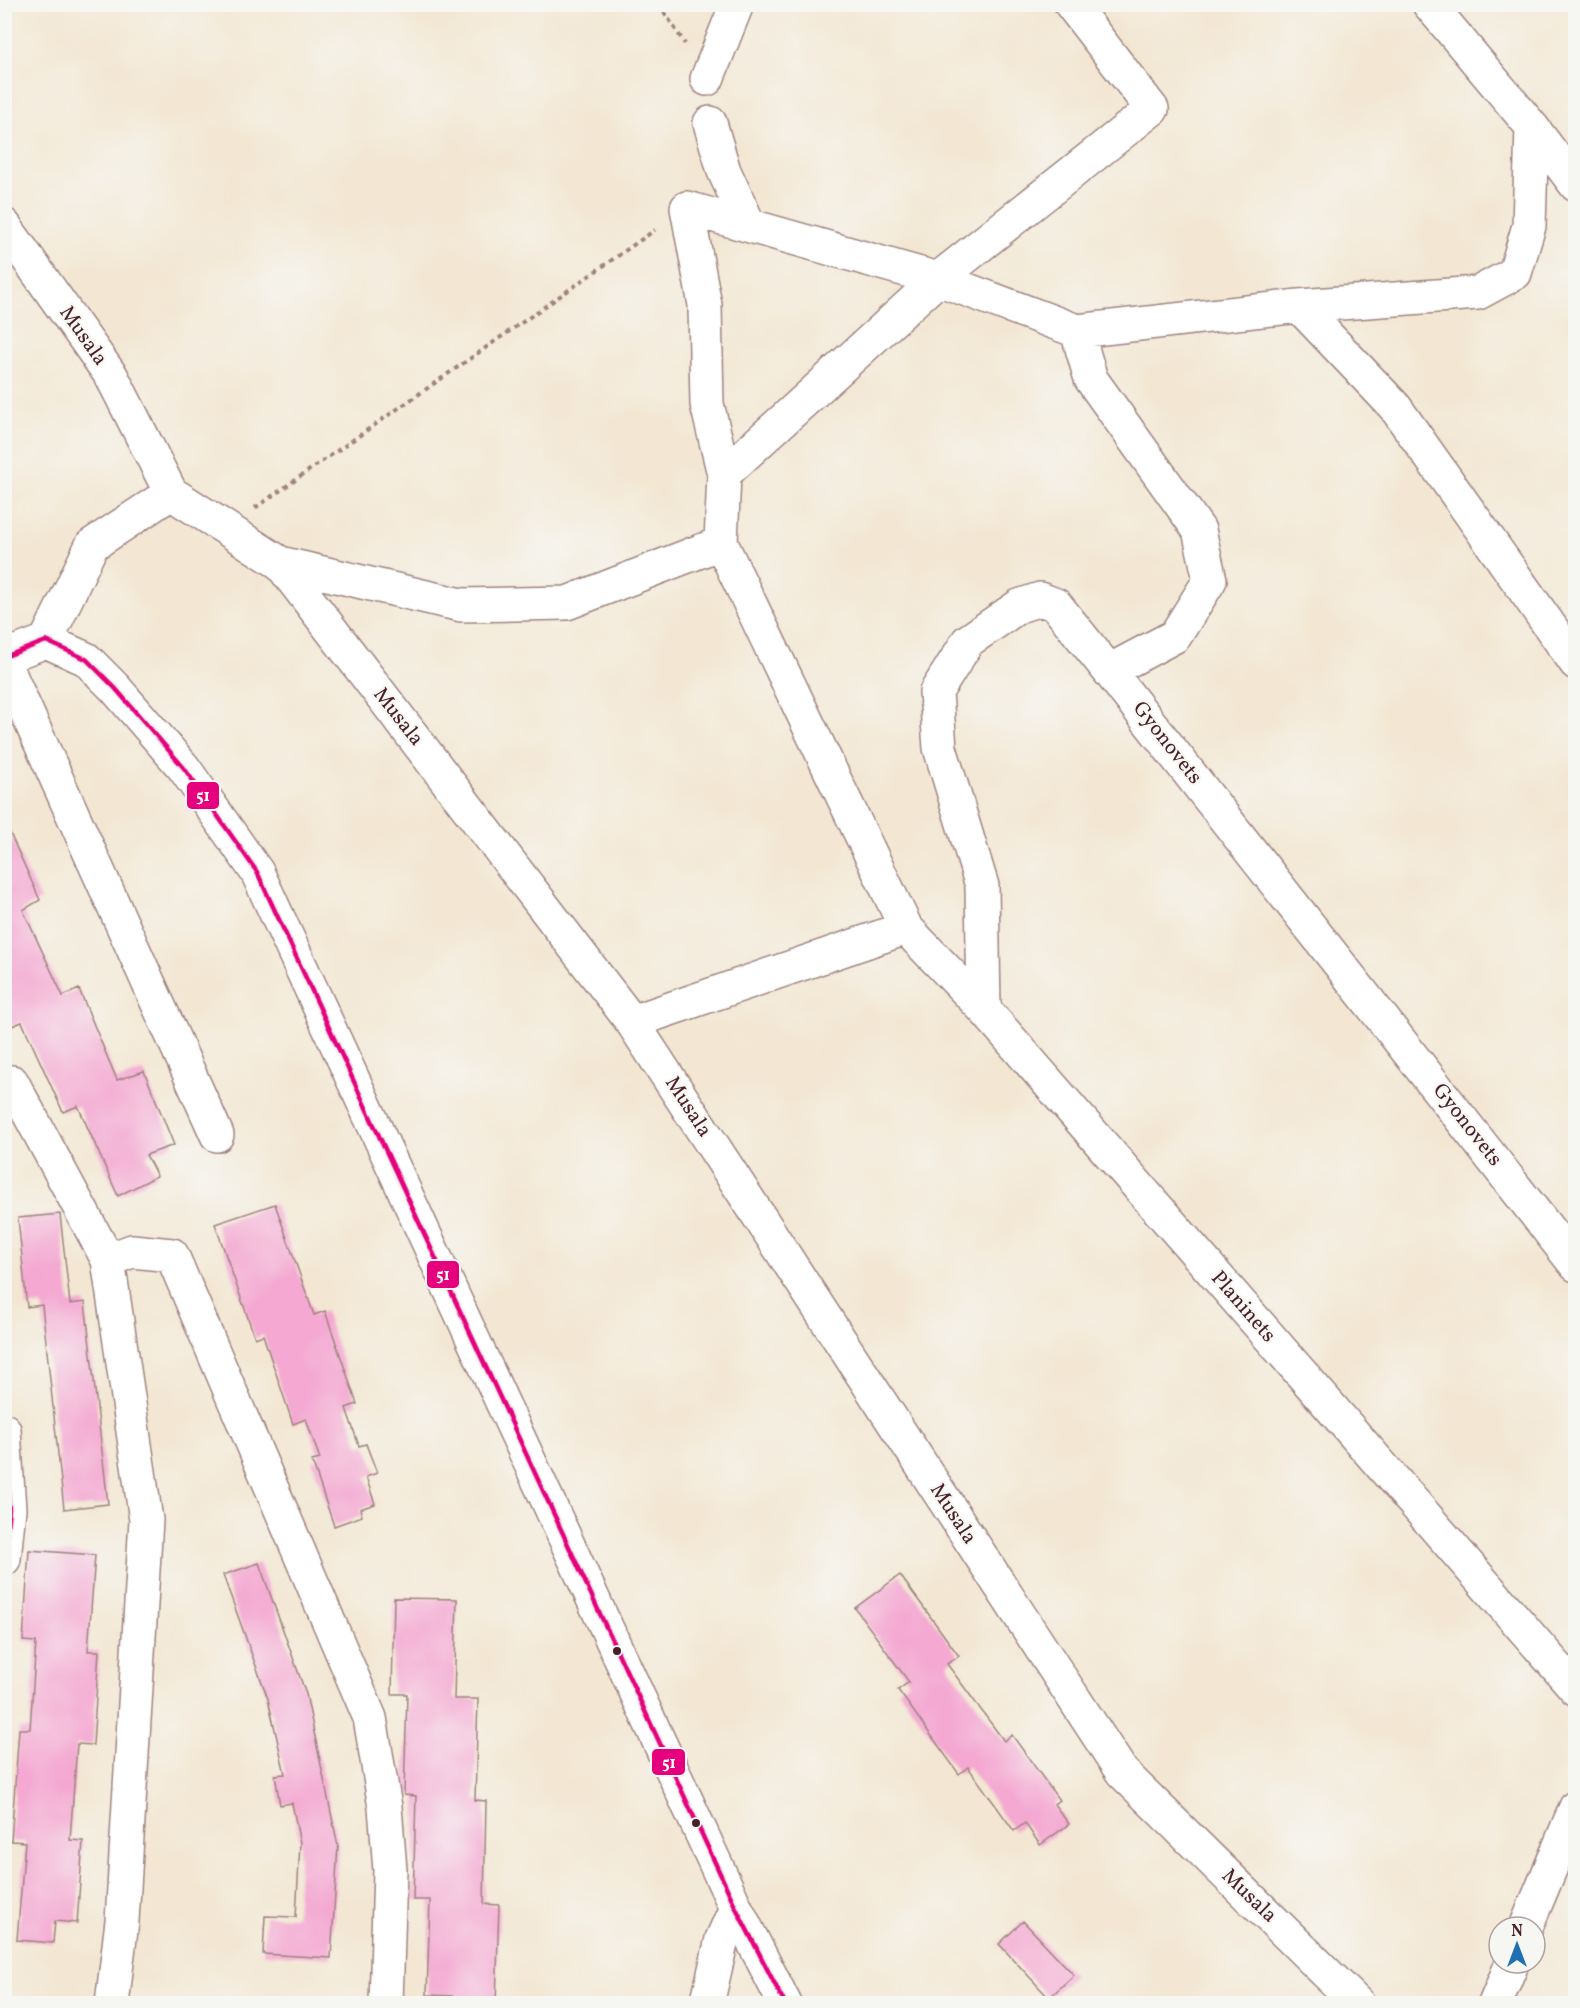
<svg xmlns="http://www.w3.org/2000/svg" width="1580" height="2008" viewBox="0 0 1580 2008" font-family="Vollkorn,serif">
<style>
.building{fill:#f4a8d2}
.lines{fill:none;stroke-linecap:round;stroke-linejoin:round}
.minor-casing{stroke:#9e837f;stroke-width:36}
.path{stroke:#9e837f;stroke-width:4;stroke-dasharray:4.5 4.5;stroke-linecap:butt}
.minor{stroke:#fff;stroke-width:33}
.bus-1-casing{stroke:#f6f6f2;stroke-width:9}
.bus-1{stroke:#e5007d;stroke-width:4.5}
.bus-dot{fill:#4a1f2b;stroke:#f6f6f2;stroke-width:2}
.labels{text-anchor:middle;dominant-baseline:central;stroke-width:4.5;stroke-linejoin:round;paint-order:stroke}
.street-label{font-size:21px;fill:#4a1f2b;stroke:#f6f6f2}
.line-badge{stroke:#f6f6f2;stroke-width:2}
.badge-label{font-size:16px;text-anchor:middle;font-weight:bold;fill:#fff}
</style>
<rect width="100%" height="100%" fill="#f6f6f2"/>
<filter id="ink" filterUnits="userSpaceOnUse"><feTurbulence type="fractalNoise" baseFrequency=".0167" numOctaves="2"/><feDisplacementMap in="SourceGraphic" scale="12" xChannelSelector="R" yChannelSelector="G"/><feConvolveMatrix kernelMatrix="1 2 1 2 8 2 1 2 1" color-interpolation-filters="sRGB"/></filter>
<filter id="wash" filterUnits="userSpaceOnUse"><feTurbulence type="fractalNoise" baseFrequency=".008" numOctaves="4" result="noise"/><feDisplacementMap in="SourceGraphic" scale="24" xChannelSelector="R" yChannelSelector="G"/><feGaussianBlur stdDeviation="1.35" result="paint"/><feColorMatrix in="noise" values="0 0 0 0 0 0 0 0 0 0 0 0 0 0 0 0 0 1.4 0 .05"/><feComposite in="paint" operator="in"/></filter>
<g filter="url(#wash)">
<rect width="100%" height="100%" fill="#f3e7d3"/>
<g id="blocks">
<path class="building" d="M 4,820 L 40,900 L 23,910 L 63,996 L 79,989 L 117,1080 L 144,1071 L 174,1145 L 146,1155 L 157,1176 L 118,1196 L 78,1106 L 63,1112 L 22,1022 L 7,1028 L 4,1023 Z
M 275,1204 L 314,1315 L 325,1311 L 357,1404 L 346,1408 L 359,1446 L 366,1444 L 377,1473 L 366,1477 L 375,1504 L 360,1509 L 362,1516 L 334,1526 L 312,1461 L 320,1459 L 306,1419 L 293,1424 L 263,1335 L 255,1338 L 215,1224 Z
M 60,1214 L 70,1304 L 85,1302 L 108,1504 L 64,1509 L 42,1305 L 27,1307 L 18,1218 Z
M 29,1550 L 95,1555 L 88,1651 L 99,1651 L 93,1745 L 77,1744 L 70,1840 L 83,1841 L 77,1923 L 55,1921 L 53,1943 L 17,1940 L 25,1842 L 11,1841 L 19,1729 L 30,1729 L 36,1642 L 23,1641 Z
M 259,1563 L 306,1694 L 338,1846 L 331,1958 L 263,1954 L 265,1916 L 296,1917 L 300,1843 L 292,1803 L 280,1805 L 275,1775 L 285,1774 L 268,1699 L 223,1575 Z
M 900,1575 L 959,1656 L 947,1664 L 1004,1741 L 1012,1735 L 1059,1800 L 1054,1804 L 1069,1824 L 1040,1845 L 1025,1823 L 1014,1831 L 968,1767 L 959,1774 L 898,1690 L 909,1682 L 855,1608 Z
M 394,1598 L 457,1599 L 454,1699 L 478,1699 L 475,1800 L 486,1801 L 484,1904 L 499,1905 L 496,2004 L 453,2004 L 453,1996 L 427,1995 L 430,1900 L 413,1900 L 416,1796 L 404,1795 L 407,1694 L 392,1694 Z
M 1023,1921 L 1074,1975 L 1049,1998 L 999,1944 Z"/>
</g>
</g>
<g filter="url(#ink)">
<use href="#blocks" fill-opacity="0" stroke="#9e837f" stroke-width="1.5"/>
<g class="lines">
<defs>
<path id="minor" d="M 1429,4 L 1532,127 L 1576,185
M 707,79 L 737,4
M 710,123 L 724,171 L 749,225
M 1532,127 L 1529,226 L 1515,273 L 1478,293 L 1299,306 L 1077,331 L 938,279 L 687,208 L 705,305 L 707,404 L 724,474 L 721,543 L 906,928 L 984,1009 L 1576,1689
M 4,225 L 112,377 L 171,493 L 280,563 L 632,1022 L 1122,1772 L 1358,2004
M 1299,306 L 1395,407 L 1576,663
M 1077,331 L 1091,379 L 1199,530 L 1210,580 L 1175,636 L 1109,671
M 724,474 L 938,279 L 1152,109 L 1071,4
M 280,563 L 461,605 L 567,603 L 721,543
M 46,641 L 92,545 L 171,493
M 4,657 L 46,641 L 86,659 L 115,688 L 184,768 L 257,872 L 736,1908 L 785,2004
M 4,662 L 217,1135
M 984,1009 L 982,886 L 940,748 L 936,692 L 968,641 L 1019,606 L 1040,599 L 1056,605 L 1109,671 L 1576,1265
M 632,1022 L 906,928
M 12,1082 L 108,1260
M 4,1430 L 9,1509 L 4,1559
M 1526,1927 L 1576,1807
M 112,2004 L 122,1921 L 146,1520 L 108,1260 L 132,1251 L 172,1255 L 370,1718 L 385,1807 L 390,1870 L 386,2004
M 707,2004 L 722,1939 L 736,1908
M 1495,2004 L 1512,1963"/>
</defs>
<use href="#minor" class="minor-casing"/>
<path class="path" d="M 659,4 L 685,44
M 255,508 L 655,230"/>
<use href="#minor" class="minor"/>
<defs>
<path id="bus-1" d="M 4,657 L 46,641 L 86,659 L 115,688 L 184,768 L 257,872 L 736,1908 L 785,2004
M 4,1438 L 9,1509 L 4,1554"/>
</defs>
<use href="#bus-1" class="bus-1-casing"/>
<use href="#bus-1" class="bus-1"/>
</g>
</g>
<g class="bus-dot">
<circle cx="617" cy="1651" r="5"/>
<circle cx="696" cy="1823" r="5"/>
</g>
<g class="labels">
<g class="street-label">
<text transform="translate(83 336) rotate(55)">Musala</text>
<text transform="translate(398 717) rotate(52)">Musala</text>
<text transform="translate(1167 743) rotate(52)">Gyonovets</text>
<text transform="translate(688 1107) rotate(57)">Musala</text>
<text transform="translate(1467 1125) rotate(52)">Gyonovets</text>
<text transform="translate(1243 1307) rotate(49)">Planinets</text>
<text transform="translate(953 1514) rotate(57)">Musala</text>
<text transform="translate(1249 1896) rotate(44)">Musala</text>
</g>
</g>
<g class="line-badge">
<rect x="186" y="781" width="34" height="29" rx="6" fill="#e5007d"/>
<rect x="426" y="1260" width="34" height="29" rx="6" fill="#e5007d"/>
<rect x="651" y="1748" width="35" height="28" rx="6" fill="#e5007d"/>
</g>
<g class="badge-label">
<text x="203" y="801">51</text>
<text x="443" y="1280">51</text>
<text x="669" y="1768">51</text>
</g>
<rect width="1580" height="2008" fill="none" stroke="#f6f6f2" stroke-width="24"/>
<g transform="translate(1517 1945)"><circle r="28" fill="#f6f6f2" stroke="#b1a0a2" stroke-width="1.5"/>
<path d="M0-4.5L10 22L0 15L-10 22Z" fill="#1f6fb2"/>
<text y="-9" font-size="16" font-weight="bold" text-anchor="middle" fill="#4a1f2b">N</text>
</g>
</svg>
